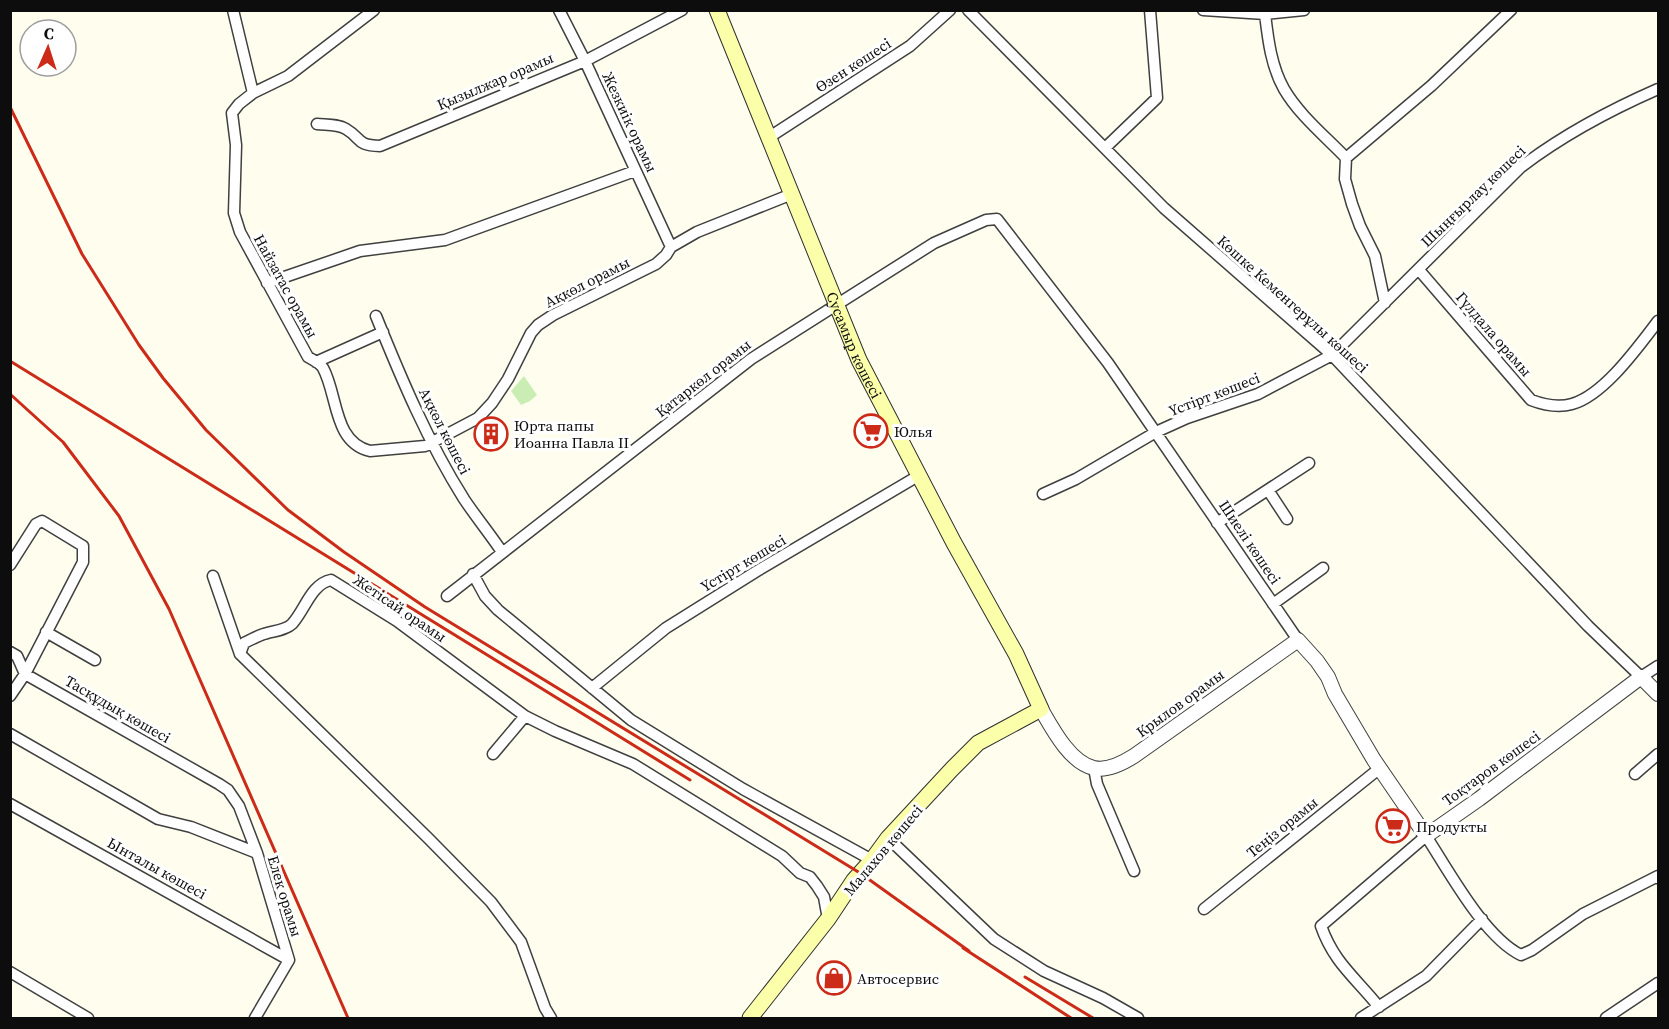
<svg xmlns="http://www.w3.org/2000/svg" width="1669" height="1029" viewBox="0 0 1669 1029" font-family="'Source Serif 4',serif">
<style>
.green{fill:#c9edb3}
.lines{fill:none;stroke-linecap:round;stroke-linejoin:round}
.minor-casing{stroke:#404040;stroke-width:13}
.tertiary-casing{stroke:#404040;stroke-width:16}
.secondary-casing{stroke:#2f2f2f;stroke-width:17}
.minor{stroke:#fff;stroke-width:10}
.tertiary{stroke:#fff;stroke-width:14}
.secondary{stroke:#fcffa9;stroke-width:15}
.rail{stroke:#cb2b18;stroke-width:3}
.labels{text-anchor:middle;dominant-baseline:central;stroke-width:6;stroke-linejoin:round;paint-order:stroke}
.street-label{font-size:15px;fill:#0d0d0d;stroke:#fff}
.poi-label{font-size:15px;fill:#0d0d0d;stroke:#fff;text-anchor:start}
</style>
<rect width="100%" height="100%" fill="#fffeee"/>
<path class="green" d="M 524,376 L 537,395 L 530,401 L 521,405 L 511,391 Z"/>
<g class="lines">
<defs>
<path id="minor" d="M 233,10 L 253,93
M 374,10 L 288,76 L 253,93 L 239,104 L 232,113 L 236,145 L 234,213 L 240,232 L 308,357 C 313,360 320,363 323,368 C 338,395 333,442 370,451 L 425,446 L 478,418 L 492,403 L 508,379 L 531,333 L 538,325 L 553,315 L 656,264 L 666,255 L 671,247 L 697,232 L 792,194
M 559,10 L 585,61 L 671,247
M 968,10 L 1164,208 L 1332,355 L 1588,626 L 1641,677 L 1658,666
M 1203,10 L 1265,14 C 1268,39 1271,66 1284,89 C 1299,115 1326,137 1346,158 L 1345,179 L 1352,204 L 1360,226 L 1375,256 L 1385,303
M 1265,14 L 1304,10
M 317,124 C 327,125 338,124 346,129 C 363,139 355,145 380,146 L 585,61 L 682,10
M 768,138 L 910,46 L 950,10
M 1105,148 L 1157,98 L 1150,10
M 1346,158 L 1431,86 L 1511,10
M 1419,270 L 1531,400 C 1544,405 1558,408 1572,404 C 1604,395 1638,347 1658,321
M 267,283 L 360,251 L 445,240 L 635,171
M 376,316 C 401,378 428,442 464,499 C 476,517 490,534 502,552
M 316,362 L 383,332
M 1268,490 L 1287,519
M 1043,494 L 1076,479 L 1156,432 L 1187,418 L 1258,394 L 1332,355 L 1521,167 C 1563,135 1610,110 1658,89
M 1217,523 L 1309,463
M 10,565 L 36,524 L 42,521 L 83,546 L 83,562 L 25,674 L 10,696
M 473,574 L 485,596 L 498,610 L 631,720 L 743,789 L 872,860
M 213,576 L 240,654
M 447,596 L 751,359 L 934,243 L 986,220 L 997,219 L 1108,363 L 1298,640
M 1273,604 L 1323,568
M 46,632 L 95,660
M 10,652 L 17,656 L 25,674 L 219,784 L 228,790 L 239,806 L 257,853 L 289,960 L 255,1018
M 592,688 L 666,628 L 757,571 L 918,476
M 10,734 L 158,819 L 191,827 L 257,853
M 493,754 L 525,716
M 1094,768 L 1097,784 L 1134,871
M 1635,774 L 1658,754
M 10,804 L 289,960
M 888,838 L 994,939 L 1044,971 L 1103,998 L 1138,1018
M 1204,909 L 1380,768
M 10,972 L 88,1018
M 1379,1007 C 1355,977 1334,963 1321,926 L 1426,836 C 1449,871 1484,937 1521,955 L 1532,950 L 1583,914 L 1658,876 L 1658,878
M 551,1018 L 545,1008 L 521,942 L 491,902 L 428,838 L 240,654 L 244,643 C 250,640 256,637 261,635 C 270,631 285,631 292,624 C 305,610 311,584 331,580 L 397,621 L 525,716 L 555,731 L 633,764 L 782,856 L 800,873 L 810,877 L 817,886 L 824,897 L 828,919
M 1361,1018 L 1426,976 L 1482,919
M 1606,1018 L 1658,983"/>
<path id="tertiary" d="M 1041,709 C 1052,728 1070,763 1094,768 C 1107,771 1123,763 1134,756 L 1298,640 L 1317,661 L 1328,677 L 1335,694 L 1374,760 L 1426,836 L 1479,799 L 1641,677 L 1658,694"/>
<g id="secondary">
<path id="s1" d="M 717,10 L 859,360 L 954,543 L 1016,654 L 1041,709 L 978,743 L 952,769 L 888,838 L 872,860 L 854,880 L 828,919 L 750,1018"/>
</g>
</defs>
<use href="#minor" class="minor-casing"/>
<use href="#tertiary" class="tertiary-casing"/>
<use href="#secondary" class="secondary-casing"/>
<use href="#minor" class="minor"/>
<use href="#tertiary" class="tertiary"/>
<use href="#secondary" class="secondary"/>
<path class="rail" d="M 10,107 L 82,254 L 139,345 L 163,378 L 206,430 L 288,510 L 344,552 L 425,607 L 860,873 L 969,951
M 10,361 L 690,780
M 10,394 L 63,442 L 119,516 L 169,609 L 348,1018
M 963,948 L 1071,1018
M 1025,977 L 1093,1018"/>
</g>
<defs>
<symbol id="supermarket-ring" viewBox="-11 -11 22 22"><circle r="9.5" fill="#fff" stroke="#cb2b18" stroke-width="1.5"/><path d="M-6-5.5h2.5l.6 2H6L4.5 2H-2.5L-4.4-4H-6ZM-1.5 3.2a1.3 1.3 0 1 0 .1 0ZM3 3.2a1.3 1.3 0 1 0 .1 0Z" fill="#cb2b18"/></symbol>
<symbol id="building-ring" viewBox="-11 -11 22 22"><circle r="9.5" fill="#fff" stroke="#cb2b18" stroke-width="1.5"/><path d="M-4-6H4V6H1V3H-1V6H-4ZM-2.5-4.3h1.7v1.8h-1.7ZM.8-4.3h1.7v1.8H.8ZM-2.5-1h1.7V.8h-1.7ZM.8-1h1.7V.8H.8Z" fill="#cb2b18"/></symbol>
<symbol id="shop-ring" viewBox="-11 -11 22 22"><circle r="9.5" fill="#fff" stroke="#cb2b18" stroke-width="1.5"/><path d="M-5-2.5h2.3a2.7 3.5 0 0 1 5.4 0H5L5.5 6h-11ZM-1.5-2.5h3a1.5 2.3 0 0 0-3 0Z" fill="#cb2b18"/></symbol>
</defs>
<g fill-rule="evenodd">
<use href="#supermarket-ring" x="852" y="412" width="38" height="38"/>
<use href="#building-ring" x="472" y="415" width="38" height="38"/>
<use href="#supermarket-ring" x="1374" y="807" width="38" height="38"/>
<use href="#shop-ring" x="815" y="959" width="38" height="38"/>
</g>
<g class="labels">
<g class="street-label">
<text transform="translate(853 65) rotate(-33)">Өзен көшесі</text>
<text transform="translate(495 81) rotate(-23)">Қызылжар орамы</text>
<text transform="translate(630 122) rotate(65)">Жезкиік орамы</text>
<text transform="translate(1473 196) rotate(-44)">Шыңғырлау көшесі</text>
<text transform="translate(587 282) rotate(-27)">Ақкөл орамы</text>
<text transform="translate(286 286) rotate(61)">Найзатас орамы</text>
<text transform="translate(1293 304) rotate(42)">Көшке Кеменгерұлы көшесі</text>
<text transform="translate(1494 334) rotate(49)">Гүлдала орамы</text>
<text stroke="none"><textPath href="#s1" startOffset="362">Сусамыр көшесі</textPath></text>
<text transform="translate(703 378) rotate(-38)">Қатаркөл орамы</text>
<text transform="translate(1214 394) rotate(-21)">Үстірт көшесі</text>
<text transform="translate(445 431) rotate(63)">Ақкөл көшесі</text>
<text transform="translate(1250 542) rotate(56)">Шиелі көшесі</text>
<text transform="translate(743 563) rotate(-31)">Үстірт көшесі</text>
<text transform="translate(400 608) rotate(34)">Жетісай орамы</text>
<text transform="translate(1180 703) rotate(-36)">Крылов орамы</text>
<text transform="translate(118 709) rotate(30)">Тасқұдық көшесі</text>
<text transform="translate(1491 768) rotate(-36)">Тоқтаров көшесі</text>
<text transform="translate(1282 827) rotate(-39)">Теңіз орамы</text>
<text transform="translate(883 850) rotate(-50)">Малахов көшесі</text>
<text transform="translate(157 868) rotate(29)">Ынталы көшесі</text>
<text transform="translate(285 896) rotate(73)">Елек орамы</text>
</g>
<g class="poi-label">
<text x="514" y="425">Юрта папы<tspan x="514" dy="17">Иоанна Павла II</tspan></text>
<text x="894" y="431">Юлья</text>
<text x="1416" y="826">Продукты</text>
<text x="857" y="978">Автосервис</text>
</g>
</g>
<rect width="1669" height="1029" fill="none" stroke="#0d0d0d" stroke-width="24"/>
<g transform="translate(48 48) rotate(3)"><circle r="28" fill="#ffffff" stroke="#9e9e9e" stroke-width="1.5"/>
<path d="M0-4.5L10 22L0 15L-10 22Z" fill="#cb2b18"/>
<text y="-9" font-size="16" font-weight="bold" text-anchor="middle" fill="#0d0d0d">С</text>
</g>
</svg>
